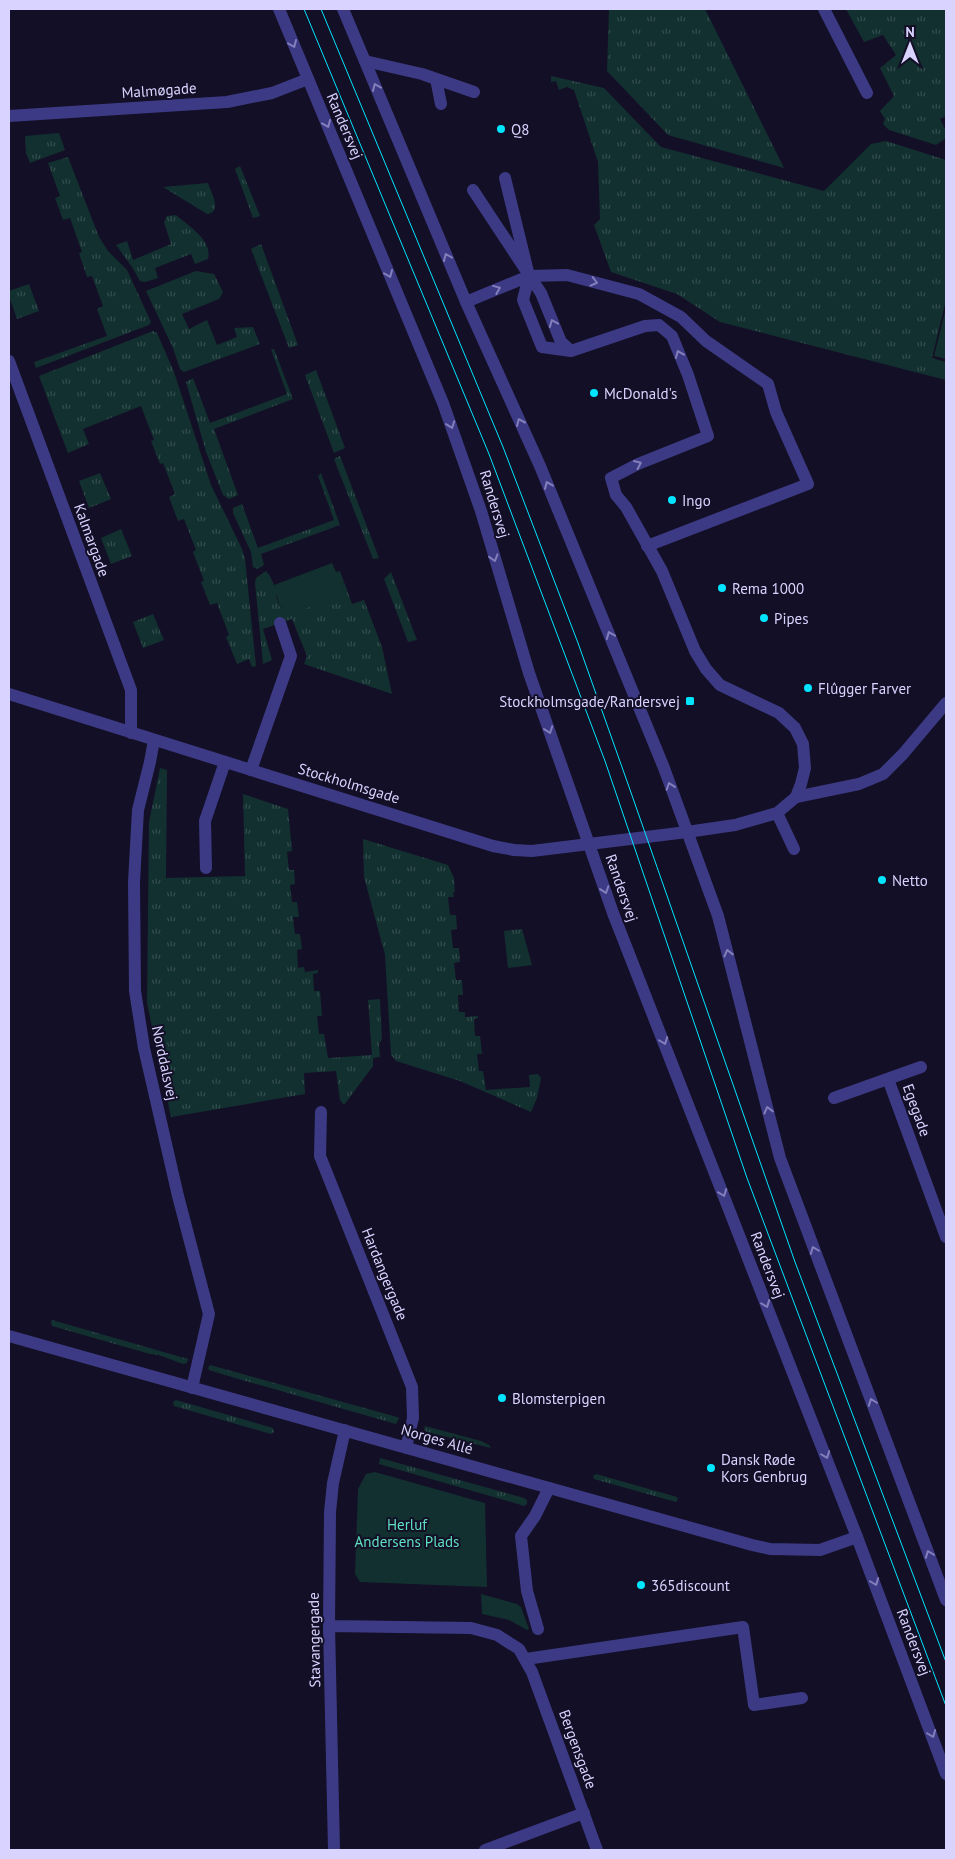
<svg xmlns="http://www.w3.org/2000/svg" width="955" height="1859" viewBox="0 0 955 1859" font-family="'PT Sans',sans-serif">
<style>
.grass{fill:url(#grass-tufts)}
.green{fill:#12302f}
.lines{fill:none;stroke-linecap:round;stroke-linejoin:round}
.service{stroke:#3d3a85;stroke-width:12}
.minor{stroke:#3d3a85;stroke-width:12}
.tertiary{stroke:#3d3a85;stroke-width:12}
.tram{stroke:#00e5ff;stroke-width:1}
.oneway{stroke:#837fbc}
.poi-dot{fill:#00e5ff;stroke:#130f26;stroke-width:2}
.labels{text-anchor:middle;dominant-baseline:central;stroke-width:4;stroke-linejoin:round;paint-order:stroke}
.street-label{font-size:15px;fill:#d9d4ff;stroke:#130f26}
.poi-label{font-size:15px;fill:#d9d4ff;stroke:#130f26;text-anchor:start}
.park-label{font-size:15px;fill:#5fe0c0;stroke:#130f26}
</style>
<defs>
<pattern id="grass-tufts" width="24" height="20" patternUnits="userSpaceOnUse" patternTransform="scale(1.25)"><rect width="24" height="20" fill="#12302f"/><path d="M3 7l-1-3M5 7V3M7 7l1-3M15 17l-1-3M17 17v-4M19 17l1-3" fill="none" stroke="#344d4e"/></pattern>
</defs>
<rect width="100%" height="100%" fill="#130f26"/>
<path class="grass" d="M 609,9 L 705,9 L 784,168 L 668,135 L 607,71 Z
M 846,9 L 946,9 L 946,116 L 940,119 L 946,131 L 946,138 L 936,145 L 889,130 L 883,124 L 885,119 L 880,111 L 894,96 L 880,68 L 896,55 L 883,35 L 864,42 Z
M 551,76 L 604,88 L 661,147 L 824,191 L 871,144 L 886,141 L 946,160 L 946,300 L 932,358 L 946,362 L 946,380 L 720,322 L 677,294 L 611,272 L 594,225 L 600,219 L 598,162 L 574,90 L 567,87 L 559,90 L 556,81 L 551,82 Z
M 59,133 L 65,150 L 30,163 L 26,153 L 25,136 Z
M 68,157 L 99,237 L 108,251 L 127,270 L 151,322 L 149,325 L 36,368 L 34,362 L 107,336 L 97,309 L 103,306 L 92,276 L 87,277 L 79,253 L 82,252 L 70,218 L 63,220 L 55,198 L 60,196 L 48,163 Z
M 240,166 L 260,216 L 253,218 L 235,169 Z
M 208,183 C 211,193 223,212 207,214 L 163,187 Z
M 176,215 C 187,225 213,240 208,259 L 195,264 L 191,254 L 155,268 L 158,278 L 145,282 L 140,281 L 132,267 L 116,245 L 127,241 L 133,260 L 171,244 L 164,222 L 167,216 Z
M 261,244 L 298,345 L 289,348 L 251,249 Z
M 196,271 L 214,274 L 223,292 L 219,299 L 182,314 L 189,329 L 207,320 L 217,345 L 237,337 L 234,328 L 253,327 L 260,344 L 184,372 L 180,369 L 173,348 L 146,291 Z
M 29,284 L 39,311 L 17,319 L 9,296 L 9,291 Z
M 153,331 L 157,333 L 174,372 L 211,485 L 242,549 L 245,559 L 256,666 L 252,667 L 249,659 L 237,664 L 226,637 L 229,635 L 217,603 L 210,605 L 201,582 L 204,581 L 193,552 L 196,550 L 184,519 L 178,521 L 169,497 L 175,494 L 163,463 L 160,464 L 151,441 L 154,440 L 141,406 L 83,429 L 89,444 L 68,453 L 39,376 Z
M 271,349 L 274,349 L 293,399 L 214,429 L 238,495 L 229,499 L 223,495 L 206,452 L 186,382 L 193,378 L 210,423 L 287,394 Z
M 316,370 L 345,448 L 334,453 L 305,375 Z
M 340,456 L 379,558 L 373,559 L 334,459 Z
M 100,473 L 111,499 L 89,508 L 79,481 Z
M 321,473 L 340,525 L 261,554 L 264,565 L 257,569 L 253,567 L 251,552 L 233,513 L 233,508 L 242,504 L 258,548 L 334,520 L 318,476 Z
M 121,529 L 132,556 L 111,564 L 101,538 Z
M 266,571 L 270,576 L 278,595 L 276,596 L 280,607 L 344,593 L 341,584 L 344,582 L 352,604 L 364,600 L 382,647 L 392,694 L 304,664 L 307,656 L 292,619 L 263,629 L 272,660 L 263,664 L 255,583 L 256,578 Z
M 391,572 L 417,640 L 408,642 L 384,579 Z
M 153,614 L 164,640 L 143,648 L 133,622 Z
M 160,768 L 167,770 L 166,878 L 245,876 L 243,794 L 288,809 L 292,851 L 287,852 L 289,870 L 294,870 L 295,884 L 290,885 L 292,902 L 297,902 L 299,917 L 293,917 L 295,934 L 300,934 L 302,949 L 297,950 L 298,968 L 304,967 L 305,972 L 318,970 L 318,973 L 313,974 L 314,991 L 320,991 L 322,1016 L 317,1016 L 319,1034 L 324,1034 L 328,1058 L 372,1055 L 368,1000 L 380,999 L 382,1039 L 379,1044 L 380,1057 L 373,1058 L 373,1066 L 344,1105 L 340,1100 L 336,1071 L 304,1073 L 305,1094 L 171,1117 L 147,1003 L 149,822 Z
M 363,839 L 448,865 L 454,878 L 455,892 L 453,892 L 454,897 L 448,897 L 450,915 L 456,915 L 457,929 L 451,930 L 453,948 L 459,948 L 460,962 L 454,963 L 456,980 L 462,980 L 463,995 L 458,995 L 459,1012 L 465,1012 L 465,1017 L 478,1016 L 478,1018 L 474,1019 L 475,1036 L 480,1036 L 482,1054 L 477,1054 L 479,1071 L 483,1071 L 486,1090 L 530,1087 L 529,1075 L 538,1074 L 541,1078 L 537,1098 L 531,1112 L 460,1081 L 396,1061 L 391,1055 L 385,955 L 364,877 Z
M 522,929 L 532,965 L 508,968 L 504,931 Z
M 52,1320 L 188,1359 L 187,1363 L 183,1364 L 159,1355 L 150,1354 L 52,1326 L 51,1323 Z
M 210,1365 L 397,1417 L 399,1418 L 396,1424 L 225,1375 L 209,1370 L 208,1368 Z
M 176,1400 L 273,1428 L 274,1432 L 271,1434 L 181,1408 L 174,1406 L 173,1402 Z
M 425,1426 L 481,1441 L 489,1445 L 491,1448 L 427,1432 L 424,1430 Z
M 380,1458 L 524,1498 L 527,1500 L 527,1504 L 524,1506 L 518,1504 L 379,1464 Z
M 596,1474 L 677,1497 L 678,1499 L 676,1502 L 594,1479 L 593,1476 Z"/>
<path class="green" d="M 946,308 L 946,359 L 934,356 Z
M 332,563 L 336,572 L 340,571 L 344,582 L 341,584 L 345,594 L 285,616 L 282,606 L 280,607 L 274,585 Z
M 375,1472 L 485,1503 L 487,1587 L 360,1582 L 355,1574 L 358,1489 L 366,1474 Z
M 481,1594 L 517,1604 L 521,1607 L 529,1629 L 527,1630 L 509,1620 L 482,1614 Z"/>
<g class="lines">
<path class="service" d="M 365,61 L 422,74 L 474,92
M 436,79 L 441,104
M 505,178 L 529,276 L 523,300 L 542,347 L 571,351
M 473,190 L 541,293 L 561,342 L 571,351 L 645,326 L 659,325 L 672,336 L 688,375 L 708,436 L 638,464 L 611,478 L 616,495 L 626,507 L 662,571 L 695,651 L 706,669 L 720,685 L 779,713 L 795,728 L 803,744 L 805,768 L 801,784 L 796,797 L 777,813 L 735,825 L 687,832
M 466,302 L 529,276 L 567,275 L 639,294 L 681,317 L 706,341 L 768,384 L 776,412 L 808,484 L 647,546
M 251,770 L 291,656 L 280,623
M 777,813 L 794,849
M 206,868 L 205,821 L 225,762
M 538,1629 L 527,1591 L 521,1536 L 535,1516 L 549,1488
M 526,1659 L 743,1627 L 754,1705 L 802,1698
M 485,1850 L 584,1813"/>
<path class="minor" d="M 824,9 L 867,93
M 9,116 L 227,102 L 272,93 L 308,79
M 9,361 L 131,690 L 131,733
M 9,694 L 493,846 L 514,850 L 532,851 L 687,832
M 154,740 L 150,762 L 138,810 L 134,882 L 135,991 L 144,1048 L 178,1196 L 209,1314 L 192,1388
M 796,797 L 859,784 L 883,774 L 903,754 L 946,703
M 888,1079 L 946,1237
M 834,1098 L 921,1067
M 321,1112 L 320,1156 L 412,1387 L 413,1418 L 406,1448
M 9,1336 L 752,1545 L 770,1549 L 820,1550 L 857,1537
M 329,1626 L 471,1628 L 497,1635 L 519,1649 L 532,1672 L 597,1850
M 334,1850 L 329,1626 L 330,1512 L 333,1483 L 345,1430"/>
<path class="tertiary" d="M 279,9 L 443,403 L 481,511 L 529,673 L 613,913 L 857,1537 L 946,1774
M 343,9 L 466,302 L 540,466 L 664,768 L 718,916 L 780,1158 L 946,1600"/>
<path class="tram" d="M 304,9 L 489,454 L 605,761 L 747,1178 L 946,1706
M 321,9 L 503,447 L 578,643 L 628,784 L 795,1262 L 946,1662"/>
</g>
<defs><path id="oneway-chevron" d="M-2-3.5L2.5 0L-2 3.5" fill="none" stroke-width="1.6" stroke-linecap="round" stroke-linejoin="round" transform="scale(1.25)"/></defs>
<g class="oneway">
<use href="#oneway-chevron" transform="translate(293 44) rotate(67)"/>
<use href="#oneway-chevron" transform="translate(376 87) rotate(-113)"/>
<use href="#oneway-chevron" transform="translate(327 124) rotate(67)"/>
<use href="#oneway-chevron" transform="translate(447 257) rotate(-113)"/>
<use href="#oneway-chevron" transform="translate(389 274) rotate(67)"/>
<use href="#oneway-chevron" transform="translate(594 282) rotate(14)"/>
<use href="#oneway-chevron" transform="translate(497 289) rotate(-22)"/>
<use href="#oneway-chevron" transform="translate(553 323) rotate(-112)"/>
<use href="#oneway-chevron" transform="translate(679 354) rotate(-112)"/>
<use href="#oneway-chevron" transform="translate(520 422) rotate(-114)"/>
<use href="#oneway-chevron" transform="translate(451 425) rotate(70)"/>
<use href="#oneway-chevron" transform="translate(638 464) rotate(-25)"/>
<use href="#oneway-chevron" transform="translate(548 485) rotate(-113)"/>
<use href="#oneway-chevron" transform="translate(494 558) rotate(73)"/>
<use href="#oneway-chevron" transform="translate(610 635) rotate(-112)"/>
<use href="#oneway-chevron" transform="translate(549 730) rotate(70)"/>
<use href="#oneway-chevron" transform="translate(670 786) rotate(-109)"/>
<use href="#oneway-chevron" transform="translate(605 890) rotate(71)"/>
<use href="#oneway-chevron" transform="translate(728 953) rotate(-104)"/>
<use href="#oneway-chevron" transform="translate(664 1041) rotate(69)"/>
<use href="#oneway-chevron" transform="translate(768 1110) rotate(-104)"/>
<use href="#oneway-chevron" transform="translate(723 1193) rotate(69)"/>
<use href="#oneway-chevron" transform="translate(814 1250) rotate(-111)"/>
<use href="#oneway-chevron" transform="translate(766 1304) rotate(69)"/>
<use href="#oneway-chevron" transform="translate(872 1402) rotate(-111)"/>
<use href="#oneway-chevron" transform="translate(826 1455) rotate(69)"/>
<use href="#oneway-chevron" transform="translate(929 1554) rotate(-111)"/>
<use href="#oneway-chevron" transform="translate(875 1582) rotate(69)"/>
<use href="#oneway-chevron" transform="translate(932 1734) rotate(69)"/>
</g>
<g class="poi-dot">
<circle cx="501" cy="129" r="5"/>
<circle cx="594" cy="393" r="5"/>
<circle cx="672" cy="500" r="5"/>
<circle cx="722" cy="588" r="5"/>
<circle cx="764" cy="618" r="5"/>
<circle cx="808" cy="688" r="5"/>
<rect x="685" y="696" width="10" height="10" rx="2.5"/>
<circle cx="882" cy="880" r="5"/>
<circle cx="502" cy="1398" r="5"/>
<circle cx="711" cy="1468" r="5"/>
<circle cx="641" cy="1585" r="5"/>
</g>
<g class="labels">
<g class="street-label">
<text transform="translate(159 90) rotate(-4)">Malmøgade</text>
<text transform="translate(345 126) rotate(67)">Randersvej</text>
<text transform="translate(495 504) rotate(73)">Randersvej</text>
<text transform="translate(92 540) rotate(70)">Kalmargade</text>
<text transform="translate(349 783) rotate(17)">Stockholmsgade</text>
<text transform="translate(622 888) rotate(71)">Randersvej</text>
<text transform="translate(165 1063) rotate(78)">Norddalsvej</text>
<text transform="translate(917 1110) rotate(70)">Egegade</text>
<text transform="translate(768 1265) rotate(69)">Randersvej</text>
<text transform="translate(385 1274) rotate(68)">Hardangergade</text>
<text transform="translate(437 1439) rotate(16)">Norges Allé</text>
<text transform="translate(314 1640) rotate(-91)">Stavangergade</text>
<text transform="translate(914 1642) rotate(69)">Randersvej</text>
<text transform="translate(578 1749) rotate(70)">Bergensgade</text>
</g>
<g class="poi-label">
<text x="511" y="129">Q8</text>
<text x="604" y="393">McDonald's</text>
<text x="682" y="500">Ingo</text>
<text x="732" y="588">Rema 1000</text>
<text x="774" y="618">Pipes</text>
<text x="818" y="688">Flûgger Farver</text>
<text x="680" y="701" text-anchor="end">Stockholmsgade/Randersvej</text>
<text x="892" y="880">Netto</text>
<text x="512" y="1398">Blomsterpigen</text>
<text x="721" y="1459">Dansk Røde<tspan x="721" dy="17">Kors Genbrug</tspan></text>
<text x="651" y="1585">365discount</text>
</g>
<g class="park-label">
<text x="407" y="1524">Herluf<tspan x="407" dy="17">Andersens Plads</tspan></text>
</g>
</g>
<rect width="955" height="1859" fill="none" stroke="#d9d4ff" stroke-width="20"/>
<g transform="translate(910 45)" stroke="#130f26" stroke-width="4" paint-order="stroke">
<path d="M0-4L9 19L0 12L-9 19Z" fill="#d9d4ff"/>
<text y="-8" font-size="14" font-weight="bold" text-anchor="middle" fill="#d9d4ff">N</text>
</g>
</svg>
